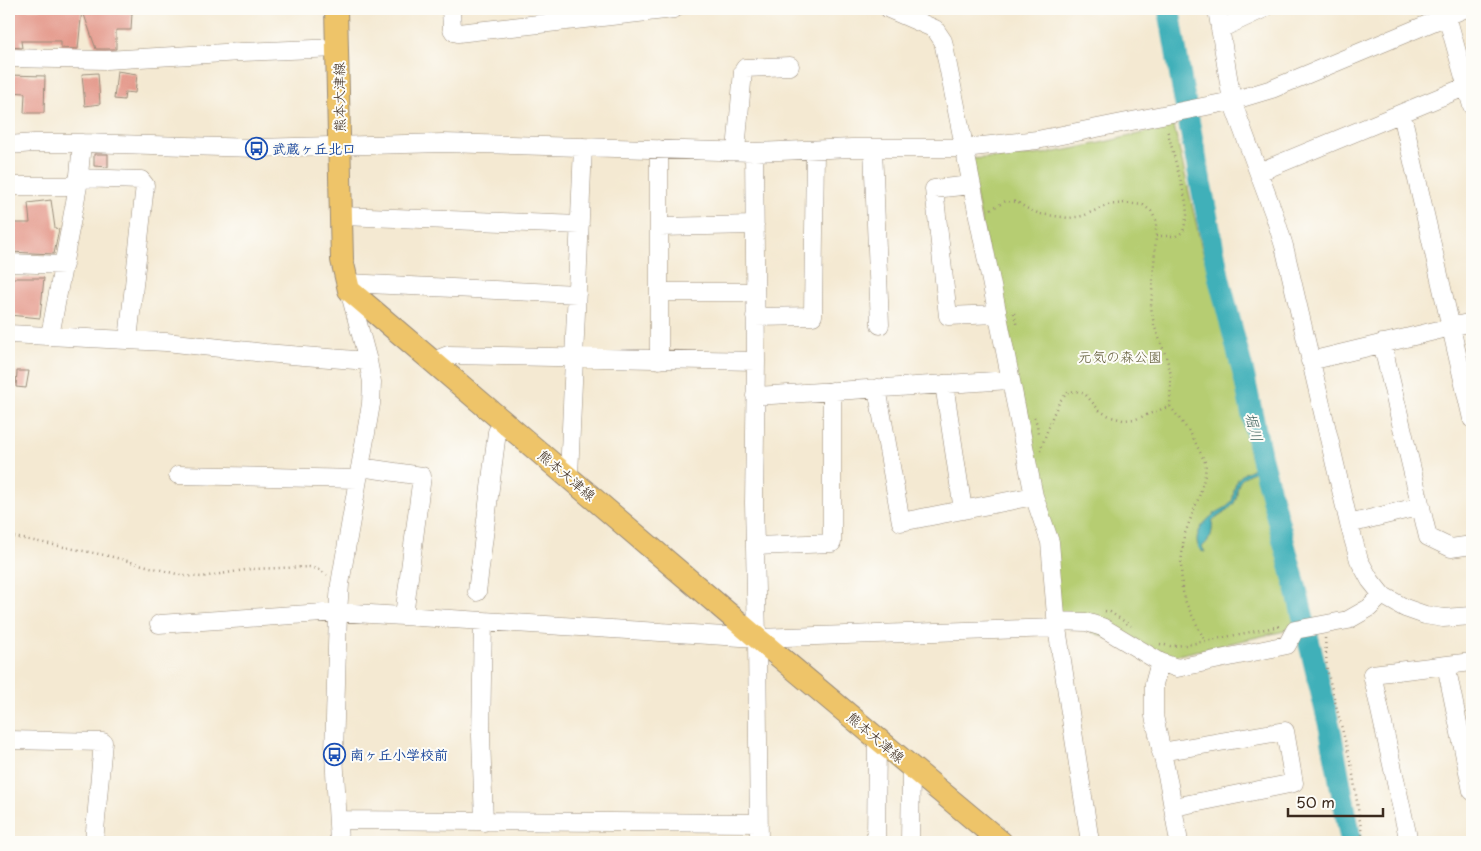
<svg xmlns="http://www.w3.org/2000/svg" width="1481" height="851" viewBox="0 0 1481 851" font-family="'Playpen Sans','Klee One',sans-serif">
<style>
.green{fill:#b6cd72;stroke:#787c48}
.water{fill:#3fb0b9;stroke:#3d6d6c}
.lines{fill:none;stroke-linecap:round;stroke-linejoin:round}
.river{stroke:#3fb0b9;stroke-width:22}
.building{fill:#e4988a}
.minor-casing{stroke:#988a78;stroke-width:19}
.major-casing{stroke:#988a78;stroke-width:24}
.path{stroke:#988a78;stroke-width:2.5;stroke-dasharray:1 4;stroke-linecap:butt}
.minor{stroke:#fff;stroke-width:18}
.major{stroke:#eec469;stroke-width:22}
.labels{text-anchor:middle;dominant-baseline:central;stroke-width:4;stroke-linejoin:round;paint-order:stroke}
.street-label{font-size:14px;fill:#3b2a1e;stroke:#fdfcf7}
.transit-label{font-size:14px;font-weight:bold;fill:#164399;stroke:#fdfcf7;text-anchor:start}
.park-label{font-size:14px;fill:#605b37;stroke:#fdfcf7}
.water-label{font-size:15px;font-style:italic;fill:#3d605c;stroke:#fdfcf7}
</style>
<rect width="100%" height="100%" fill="#fdfcf7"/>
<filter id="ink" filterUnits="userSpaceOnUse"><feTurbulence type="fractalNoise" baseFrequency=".02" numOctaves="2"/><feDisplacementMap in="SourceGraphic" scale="10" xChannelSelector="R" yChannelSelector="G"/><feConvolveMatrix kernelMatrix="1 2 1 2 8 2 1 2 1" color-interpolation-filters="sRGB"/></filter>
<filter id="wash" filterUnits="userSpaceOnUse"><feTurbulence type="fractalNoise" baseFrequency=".0096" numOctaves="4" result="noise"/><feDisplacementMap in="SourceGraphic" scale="20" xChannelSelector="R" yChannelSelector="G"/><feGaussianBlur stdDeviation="1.12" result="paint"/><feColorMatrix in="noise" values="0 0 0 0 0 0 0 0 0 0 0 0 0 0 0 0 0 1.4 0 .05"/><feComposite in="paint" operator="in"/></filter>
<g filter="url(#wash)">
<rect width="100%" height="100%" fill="#f4e9d2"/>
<path class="green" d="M 1174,126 L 1202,249 L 1230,346 L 1250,456 L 1277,545 L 1298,628 L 1160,659 L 1059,619 L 1037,488 L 1032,428 L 1013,380 L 969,159 C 996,157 1023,157 1050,153 C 1092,146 1132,135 1174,126 Z"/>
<path class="water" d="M 1254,468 L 1255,471 C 1245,476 1238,479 1237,491 C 1237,495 1236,500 1234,503 C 1230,510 1219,514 1212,521 C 1213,533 1211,539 1202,547 L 1205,552 L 1201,551 C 1190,537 1204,521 1216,513 C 1222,509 1228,508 1232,501 C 1234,496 1233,491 1235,486 C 1237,476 1246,472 1254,468 Z"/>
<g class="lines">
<path class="river" d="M 1169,9 L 1182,86 L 1219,278 L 1244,376 L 1261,457 L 1295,584 L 1330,729 L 1351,842"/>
</g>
<g id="blocks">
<path class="building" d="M 9,9 L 82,9 L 78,49 L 61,48 L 61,41 L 21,41 L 22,48 L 9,47 Z
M 82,9 L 104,9 L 104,12 L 132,13 L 131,30 L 116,30 L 116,49 L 96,49 Z
M 117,71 L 137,74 L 135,93 L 125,92 L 124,100 L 114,99 Z
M 98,73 L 100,104 L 85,106 L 82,74 Z
M 9,75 L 45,76 L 44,113 L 24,113 L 25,93 L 9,92 Z
M 94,154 L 108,154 L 108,167 L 94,166 Z
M 51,200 L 55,228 L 59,229 L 54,254 L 9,252 L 9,223 L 30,223 L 28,203 Z
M 9,278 L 44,278 L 40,318 L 9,315 Z
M 17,371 L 29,371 L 26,388 L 16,387 Z"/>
</g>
</g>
<g filter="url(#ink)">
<use href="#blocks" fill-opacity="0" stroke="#988a78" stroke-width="1"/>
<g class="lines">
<defs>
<path id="minor" d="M 451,9 L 452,29 L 454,32 L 458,33 L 674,9
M 889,9 L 935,29 L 943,41 L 1034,496 L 1050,542 L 1057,628 L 1090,842
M 1217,9 L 1232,101 L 1275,217 L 1284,246 L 1349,524 L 1359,560 L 1370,580 L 1382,595 L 1405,608 L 1425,615 L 1443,618 L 1472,616
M 1445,9 L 1472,106
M 1220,29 L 1263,9
M 9,58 L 106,60 L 241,52 L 338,48
M 1402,114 L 1472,419
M 9,145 L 34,143 L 82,143 L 256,148 L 443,143 L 754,152 L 852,148 L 964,148 L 1037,140 L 1232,101 L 1272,89 L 1464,9
M 873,148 L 880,325
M 736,151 L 743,71 L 745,68 L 790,66
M 754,152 L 756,361 L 754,503 L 757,638 L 759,842
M 1259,172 L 1472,84
M 78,178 L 141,180 L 145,185 L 128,340
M 971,185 L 934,189 L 948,316 L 997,314
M 9,186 L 78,186
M 341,216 L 580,225
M 659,227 L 755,225
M 9,263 L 64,265
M 347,283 L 577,294
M 659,292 L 755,292
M 755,317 L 813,316 L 815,150
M 9,334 L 166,342 L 265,353 L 368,361
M 50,336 L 78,186 L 82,143
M 1382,343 L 1428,537 L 1451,548 L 1472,545
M 659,360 L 659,149
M 433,361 L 448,355 L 756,361
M 1310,361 L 1472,322
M 944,384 L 963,510
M 877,388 L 901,522 L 1034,496
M 755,396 L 1010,380
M 360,467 L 422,476 L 404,616
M 178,475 L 358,479
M 569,476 L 583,147
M 1349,524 L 1421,506
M 755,546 L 832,543 L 832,391
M 477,592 L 497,432 L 504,421
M 483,621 L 481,736 L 484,822
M 1056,621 L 1086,622 L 1102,627 L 1160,662 L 1154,684 L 1154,716 L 1169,785 L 1179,842
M 159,624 L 338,612 L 757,638 L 1057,628
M 1160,662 L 1177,668 L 1287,645 L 1295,630 L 1348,620 L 1369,608 L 1382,595
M 1446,665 L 1472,791
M 9,740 L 103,742 L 94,842
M 1161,752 L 1285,731 L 1294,783 L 1174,807
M 338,820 L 759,823
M 339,842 L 334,754 L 338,612 L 340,584 L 371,404 L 372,382 L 368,361 L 349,290
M 876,842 L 877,738
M 910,842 L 911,767
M 1409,842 L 1372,674 L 1472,662"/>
<path id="major" d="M 336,9 L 342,260 L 349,290 L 757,638 L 1001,842"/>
</defs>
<use href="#minor" class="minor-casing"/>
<use href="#major" class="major-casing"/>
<path class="path" d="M 991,209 L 1006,201 L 1017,202 L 1026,208 L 1040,214 L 1069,218 L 1083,216 L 1107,205 L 1125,203 L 1143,205 L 1151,211 L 1156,220 L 1156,236 L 1151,307 L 1154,325 L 1167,359 L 1171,375 L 1170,406 L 1191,434 L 1206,464 L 1205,475 L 1200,494 L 1184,536 L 1181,564 L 1182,588 L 1186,603 L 1205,641
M 1156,236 L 1176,236 L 1183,232 L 1187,215 L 1186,202 L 1167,129
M 1014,313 L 1017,327
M 1034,417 L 1037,424 L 1038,433
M 1040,451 L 1053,415 L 1060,401 L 1068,392 L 1076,391 L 1085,394 L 1100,411 L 1111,417 L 1123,420 L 1136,419 L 1170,406
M 9,536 L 109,556 L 184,576 L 202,577 L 251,569 L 309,567 L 320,570 L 327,575
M 1105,611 L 1110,612 L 1131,626
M 1325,638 L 1327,670 L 1352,768 L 1363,842
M 1160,644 L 1170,646 L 1186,645 L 1280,626"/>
<use href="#minor" class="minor"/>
<use href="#major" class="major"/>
</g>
</g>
<defs>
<symbol id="bus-ring" viewBox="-11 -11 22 22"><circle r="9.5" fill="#fdfcf7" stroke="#1a4fb4" stroke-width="1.5"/><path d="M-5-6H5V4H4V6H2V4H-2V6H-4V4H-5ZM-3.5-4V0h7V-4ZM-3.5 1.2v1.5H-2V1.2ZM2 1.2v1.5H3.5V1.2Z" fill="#1a4fb4"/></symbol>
</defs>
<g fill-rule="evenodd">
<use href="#bus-ring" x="244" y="136" width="25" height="25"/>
<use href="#bus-ring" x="322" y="742" width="25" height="25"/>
</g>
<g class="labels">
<g class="street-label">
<text transform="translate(339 97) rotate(-91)">熊本大津線</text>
<text transform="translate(567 475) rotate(40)">熊本大津線</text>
<text transform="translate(876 737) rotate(40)">熊本大津線</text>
</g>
<g class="transit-label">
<text x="272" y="148">武蔵ヶ丘北口</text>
<text x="350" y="754">南ヶ丘小学校前</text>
</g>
<g class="park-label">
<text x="1120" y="356">元気の森公園</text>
</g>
<g class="water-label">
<text transform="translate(1255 427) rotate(76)">堀川</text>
</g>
</g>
<rect width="1481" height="851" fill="none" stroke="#fdfcf7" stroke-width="30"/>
<path d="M1288 808v8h95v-8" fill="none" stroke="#3b2a1e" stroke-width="2.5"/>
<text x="1296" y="808" font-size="15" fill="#3b2a1e" stroke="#fdfcf7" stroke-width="4" paint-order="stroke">50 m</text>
</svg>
